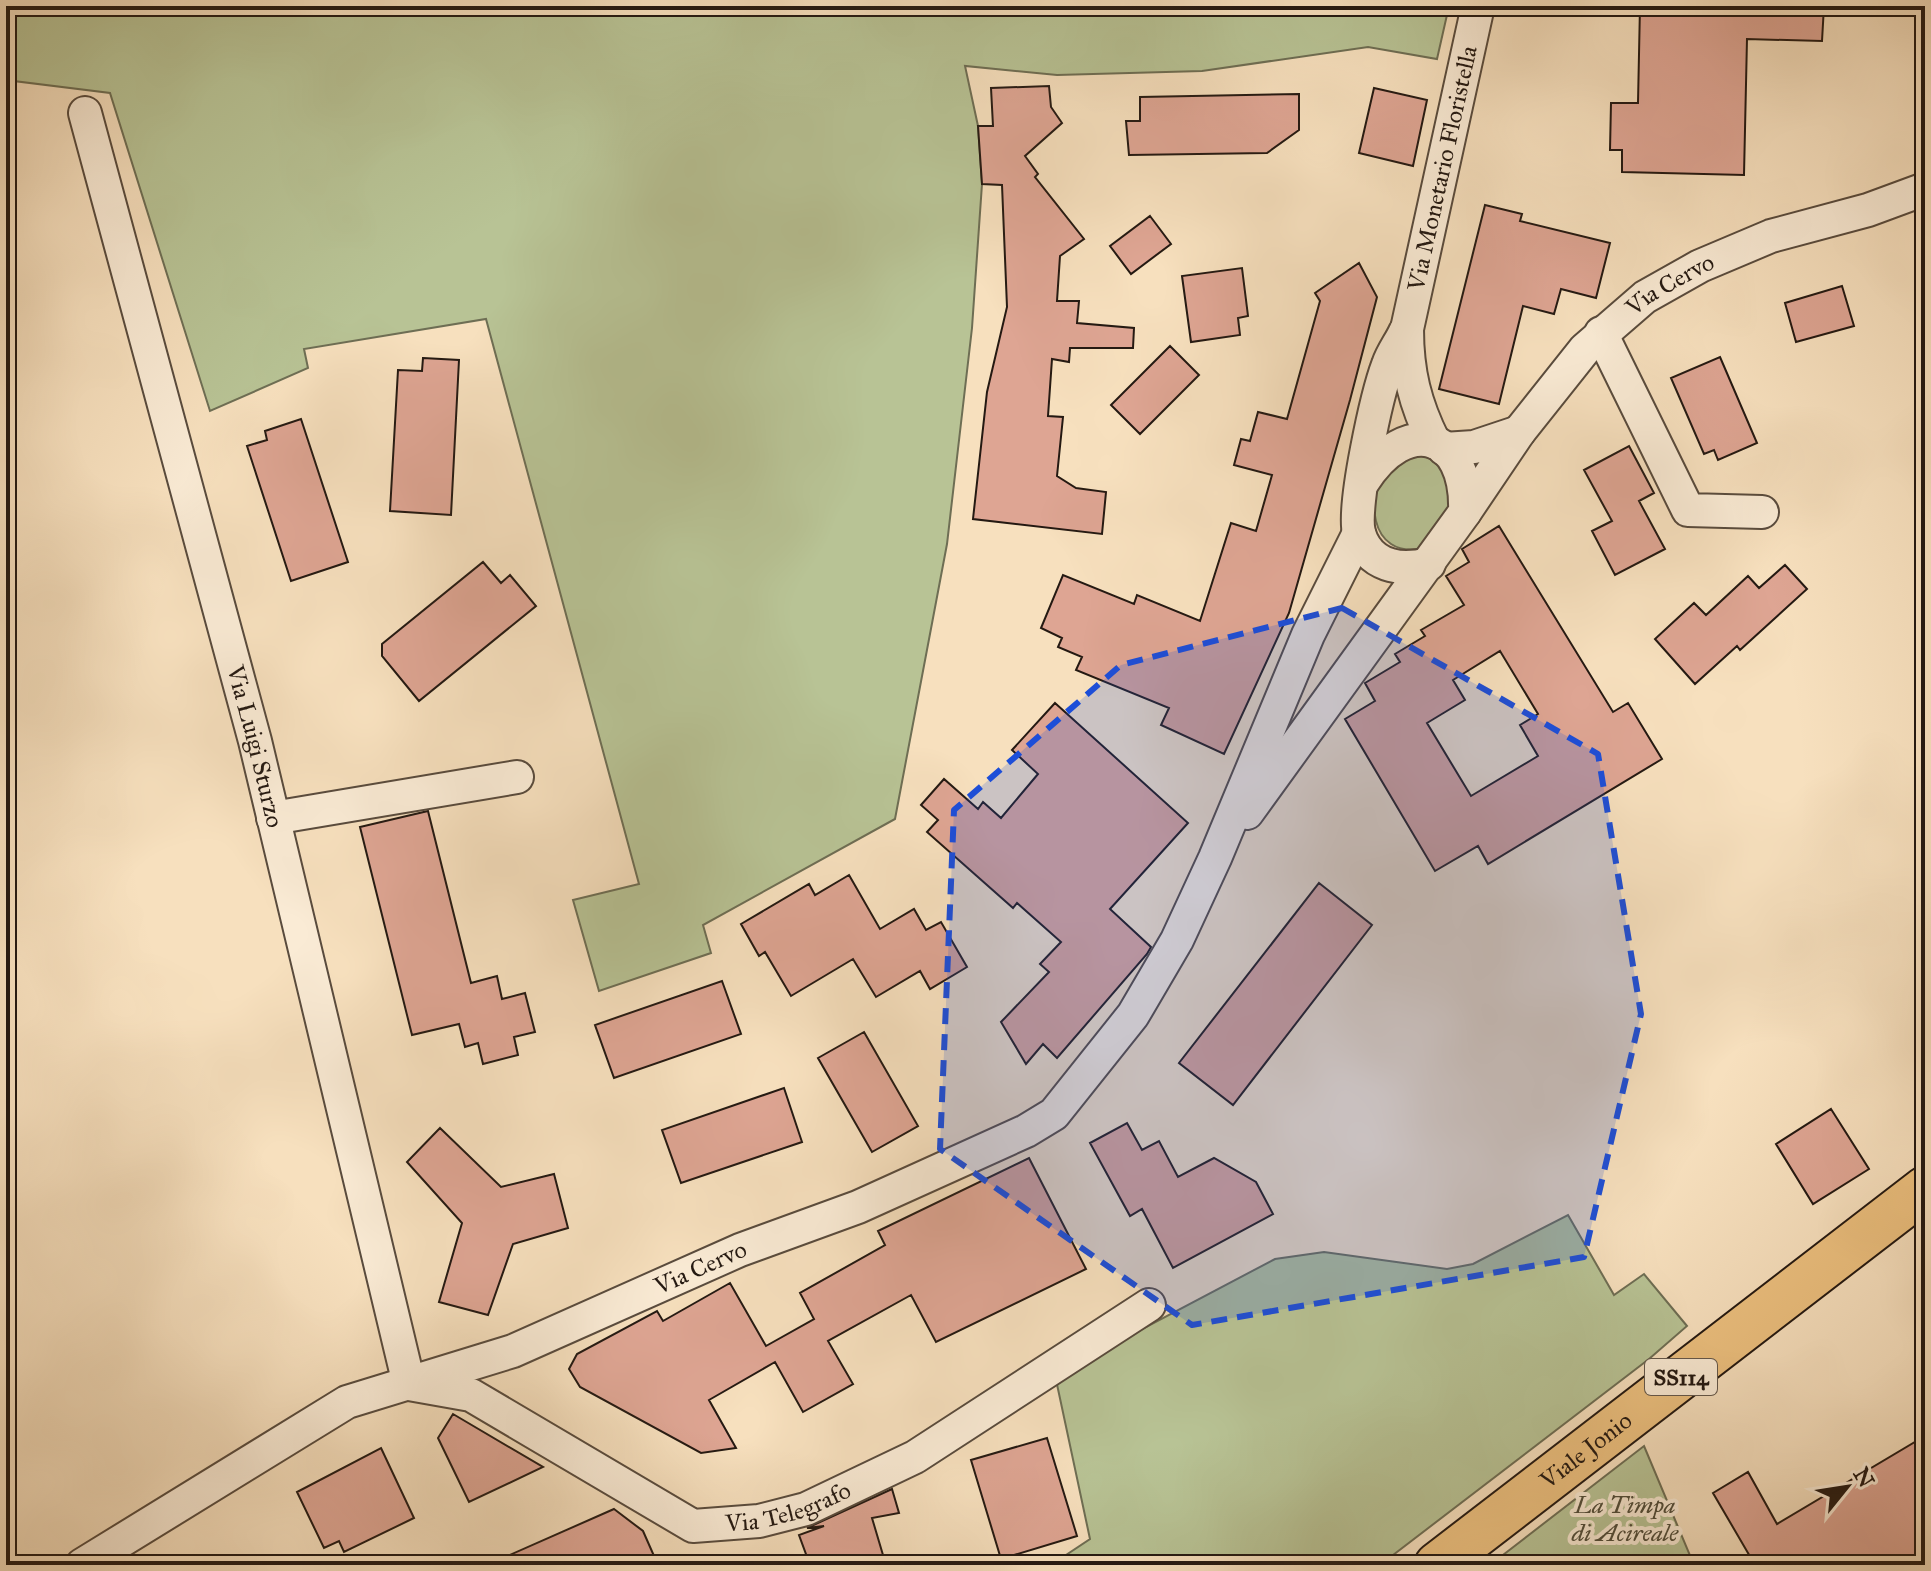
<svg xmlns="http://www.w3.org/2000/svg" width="1931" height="1571" viewBox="0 0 1931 1571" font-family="'IM FELL Great Primer',serif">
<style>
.green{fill:#b8c395;stroke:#6e6e54;stroke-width:2}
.building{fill:#dea593;stroke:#241912;stroke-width:2;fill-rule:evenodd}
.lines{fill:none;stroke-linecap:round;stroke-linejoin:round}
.street-casing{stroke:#594b3d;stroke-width:36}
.primary-casing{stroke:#241912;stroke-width:48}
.street{stroke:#faebd5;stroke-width:32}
.primary{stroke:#ecc07f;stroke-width:44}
.marked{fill:#1d4ed8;fill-opacity:0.2;stroke:#1d4ed8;stroke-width:6;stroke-dasharray:16 10;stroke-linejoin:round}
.labels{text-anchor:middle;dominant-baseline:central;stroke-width:8;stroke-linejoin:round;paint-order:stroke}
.shield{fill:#faebd5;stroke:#64584c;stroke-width:2}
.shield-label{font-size:22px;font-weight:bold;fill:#241912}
.street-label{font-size:24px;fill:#241912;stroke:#faebd5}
.park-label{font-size:24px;font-style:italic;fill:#504c39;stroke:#faebd5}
</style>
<rect width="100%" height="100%" fill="#f7e0be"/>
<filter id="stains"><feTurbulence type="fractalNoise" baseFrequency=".0025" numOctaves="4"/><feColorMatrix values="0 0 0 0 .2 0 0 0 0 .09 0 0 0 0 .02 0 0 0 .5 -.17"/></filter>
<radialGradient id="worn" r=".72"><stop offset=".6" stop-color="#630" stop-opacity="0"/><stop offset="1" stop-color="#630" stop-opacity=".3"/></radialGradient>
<path class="green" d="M 6,6 L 1449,6 L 1437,59 L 1368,47 L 1202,71 L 1057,75 L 965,66 L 978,126 L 982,184 L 972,328 L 947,544 L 895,819 L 703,925 L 711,953 L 599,991 L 573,900 L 639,884 L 486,319 L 304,349 L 308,368 L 210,411 L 110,93 L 6,80 Z
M 1423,454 C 1448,465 1449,481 1452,507 L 1423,548 C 1369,561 1361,490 1394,464 C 1401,458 1414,456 1423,454 Z
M 1568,1215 L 1614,1295 L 1644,1274 L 1687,1326 L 1649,1359 L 1380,1565 L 1051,1565 L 1090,1539 L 1055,1375 L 1275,1259 L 1324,1252 L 1447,1269 L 1473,1264 Z
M 1644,1446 L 1694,1565 L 1490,1565 Z"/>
<path class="building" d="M 1640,6 L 1824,6 L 1822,41 L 1747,39 L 1744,175 L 1622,172 L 1622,150 L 1610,150 L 1611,103 L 1638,103 Z
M 1049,86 L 1051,107 L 1062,123 L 1025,156 L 1038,174 L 1035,177 L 1084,239 L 1060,256 L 1057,301 L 1079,301 L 1077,323 L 1134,328 L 1133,348 L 1070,348 L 1069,362 L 1052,359 L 1048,416 L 1063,417 L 1057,476 L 1076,488 L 1106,492 L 1102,534 L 973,519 L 987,392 L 1007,307 L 1002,185 L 982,184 L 978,126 L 993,126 L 991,88 Z
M 1374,88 L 1427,100 L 1413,166 L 1359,153 Z
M 1299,94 L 1299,130 L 1267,153 L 1129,155 L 1126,121 L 1140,121 L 1140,97 Z
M 1485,205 L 1522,214 L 1520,221 L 1610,243 L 1596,298 L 1561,289 L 1554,314 L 1523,306 L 1499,404 L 1439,389 Z
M 1150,216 L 1171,244 L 1131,274 L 1110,246 Z
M 1359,263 L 1377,297 L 1350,400 L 1289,613 L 1224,754 L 1161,725 L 1169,708 L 1076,670 L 1082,657 L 1058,647 L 1062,638 L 1041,628 L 1063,575 L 1134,604 L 1137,595 L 1200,621 L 1231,523 L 1256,531 L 1272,475 L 1234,465 L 1241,439 L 1250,441 L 1258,412 L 1287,419 L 1320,301 L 1315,293 Z
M 1242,268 L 1248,316 L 1238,318 L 1240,335 L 1191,342 L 1182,276 Z
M 1842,286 L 1854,326 L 1796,342 L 1785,303 Z
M 1170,346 L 1199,375 L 1140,434 L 1111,405 Z
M 1720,357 L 1757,443 L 1718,460 L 1714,450 L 1704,454 L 1671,378 Z
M 423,358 L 459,360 L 451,515 L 390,511 L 398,370 L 422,371 Z
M 301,419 L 348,562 L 291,581 L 247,446 L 267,440 L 265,431 Z
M 1629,446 L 1654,493 L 1639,501 L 1665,549 L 1615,575 L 1592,531 L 1612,521 L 1584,470 Z
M 1499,526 L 1613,712 L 1628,703 L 1662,759 L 1488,864 L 1478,846 L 1435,871 L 1345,719 L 1375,701 L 1365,683 L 1400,662 L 1395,654 L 1425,636 L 1421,630 L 1464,605 L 1446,576 L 1469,562 L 1462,549 ZM 1500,651 L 1538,714 L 1520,725 L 1538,756 L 1471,796 L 1427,723 L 1465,700 L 1453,680 Z
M 483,562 L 501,583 L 510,575 L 536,606 L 419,701 L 382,656 L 382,644 Z
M 1785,565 L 1807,589 L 1740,650 L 1737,646 L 1695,684 L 1655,639 L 1694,603 L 1706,615 L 1748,576 L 1759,588 Z
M 1055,703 L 1188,823 L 1110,909 L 1151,947 L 1147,954 L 1057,1058 L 1043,1044 L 1026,1064 L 1001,1022 L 1049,972 L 1040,964 L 1061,942 L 1017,903 L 1013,908 L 927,832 L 938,820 L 921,805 L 944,779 L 978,809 L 983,802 L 1001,818 L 1038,774 L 1012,750 Z
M 428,811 L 471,983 L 497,976 L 502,999 L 525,993 L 535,1032 L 514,1037 L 518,1055 L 483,1064 L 478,1043 L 465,1047 L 459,1024 L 412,1035 L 360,827 Z
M 849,875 L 880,929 L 914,909 L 926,930 L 941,922 L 967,967 L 930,989 L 920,971 L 876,997 L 853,959 L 791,996 L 765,952 L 759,956 L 741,924 L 809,884 L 815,895 Z
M 1319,883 L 1372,925 L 1233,1105 L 1179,1063 Z
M 722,981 L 741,1034 L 614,1078 L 595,1025 Z
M 864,1032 L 918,1126 L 872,1152 L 818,1058 Z
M 784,1088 L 802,1142 L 681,1183 L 662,1130 Z
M 1831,1109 L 1869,1169 L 1813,1204 L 1776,1144 Z
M 1127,1123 L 1142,1150 L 1159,1141 L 1178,1177 L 1214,1158 L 1256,1182 L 1273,1214 L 1173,1268 L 1142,1209 L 1130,1216 L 1090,1143 Z
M 440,1128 L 501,1187 L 554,1174 L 568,1228 L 513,1244 L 488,1315 L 439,1302 L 462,1223 L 407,1162 Z
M 1029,1158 L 1086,1269 L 936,1342 L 911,1295 L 828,1341 L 853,1384 L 803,1412 L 775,1362 L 709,1400 L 736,1448 L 701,1453 L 580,1387 L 569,1369 L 577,1354 L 657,1311 L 663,1321 L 730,1283 L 766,1346 L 814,1319 L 800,1293 L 885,1245 L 878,1231 Z
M 453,1414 L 543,1467 L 469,1502 L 438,1438 Z
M 1925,1436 L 1925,1557 L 1911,1565 L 1755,1565 L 1713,1493 L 1748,1472 L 1777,1524 Z
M 1047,1438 L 1077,1536 L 1001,1559 L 971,1460 Z
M 381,1448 L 414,1518 L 344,1552 L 339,1541 L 324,1548 L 297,1492 Z
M 892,1489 L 899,1513 L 872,1518 L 883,1555 L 842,1565 L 810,1565 L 799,1535 L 824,1526 L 807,1528 Z
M 614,1509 L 643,1531 L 658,1565 L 487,1565 Z"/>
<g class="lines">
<defs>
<g id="street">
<path id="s1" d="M 85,113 L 255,741 L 409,1384 L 471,1395 L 693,1526 L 759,1521 L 806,1509 L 915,1457 L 1149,1305"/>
<path d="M 1405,332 C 1400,343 1392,353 1388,365 C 1377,394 1352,507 1359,533 C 1369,567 1400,571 1429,564"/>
<path d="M 1601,333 L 1688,510 L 1762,512"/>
<path id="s2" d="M 1434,442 C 1415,404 1407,372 1407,329 L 1478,6"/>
<path d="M 1444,449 L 1474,447 L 1519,432"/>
<path id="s3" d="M 1465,512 L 1519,432 L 1585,349 L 1645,297 L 1700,266 L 1771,236 L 1868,210 L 1925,189"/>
<path d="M 1247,813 L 1465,512 C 1468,431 1406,414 1363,482"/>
<path d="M 273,818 L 517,777"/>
<path id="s4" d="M 82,1565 L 347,1402 L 513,1351 L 740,1250 L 858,1207 L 1026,1131 L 1054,1114 L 1133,1015 L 1177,940 L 1215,858 L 1308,635 L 1359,533"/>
</g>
<g id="primary">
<path id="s5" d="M 1437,1565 L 1925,1189"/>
</g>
</defs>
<use href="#street" class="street-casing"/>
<use href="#primary" class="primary-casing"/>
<use href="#street" class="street"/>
<use href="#primary" class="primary"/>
</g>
<path class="marked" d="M 1342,608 L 1598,754 L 1641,1014 L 1584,1257 L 1192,1325 L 940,1149 L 954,810 L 1121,665 Z"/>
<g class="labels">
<rect class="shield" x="1645" y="1359" width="72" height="36" rx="6"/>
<g class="shield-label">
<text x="1681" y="1377">SS114</text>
</g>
<g class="street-label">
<text stroke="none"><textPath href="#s2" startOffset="282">Via Monetario Floristella</textPath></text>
<text stroke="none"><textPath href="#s3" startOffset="310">Via Cervo</textPath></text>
<text stroke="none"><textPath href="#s1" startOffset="656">Via Luigi Sturzo</textPath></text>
<text stroke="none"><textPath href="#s4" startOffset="690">Via Cervo</textPath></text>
<text stroke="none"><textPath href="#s5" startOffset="188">Viale Jonio</textPath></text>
<text stroke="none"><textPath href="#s1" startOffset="1730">Via Telegrafo</textPath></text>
</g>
<g class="park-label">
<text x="1625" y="1505">La Timpa<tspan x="1625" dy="28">di Acireale</tspan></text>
</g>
</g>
<rect width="1931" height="1571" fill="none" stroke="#f7e0be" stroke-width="32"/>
<rect x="8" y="8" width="1915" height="1555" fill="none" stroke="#241912" stroke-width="4"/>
<rect x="16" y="16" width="1899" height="1539" fill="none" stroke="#241912" stroke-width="2"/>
<g transform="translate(1847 1487) rotate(60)" stroke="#faebd5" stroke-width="6" paint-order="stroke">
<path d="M0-6L14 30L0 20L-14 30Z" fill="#241912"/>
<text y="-12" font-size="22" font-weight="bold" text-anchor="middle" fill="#241912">N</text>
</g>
<rect width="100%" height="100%" filter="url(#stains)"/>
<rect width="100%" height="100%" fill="url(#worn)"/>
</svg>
